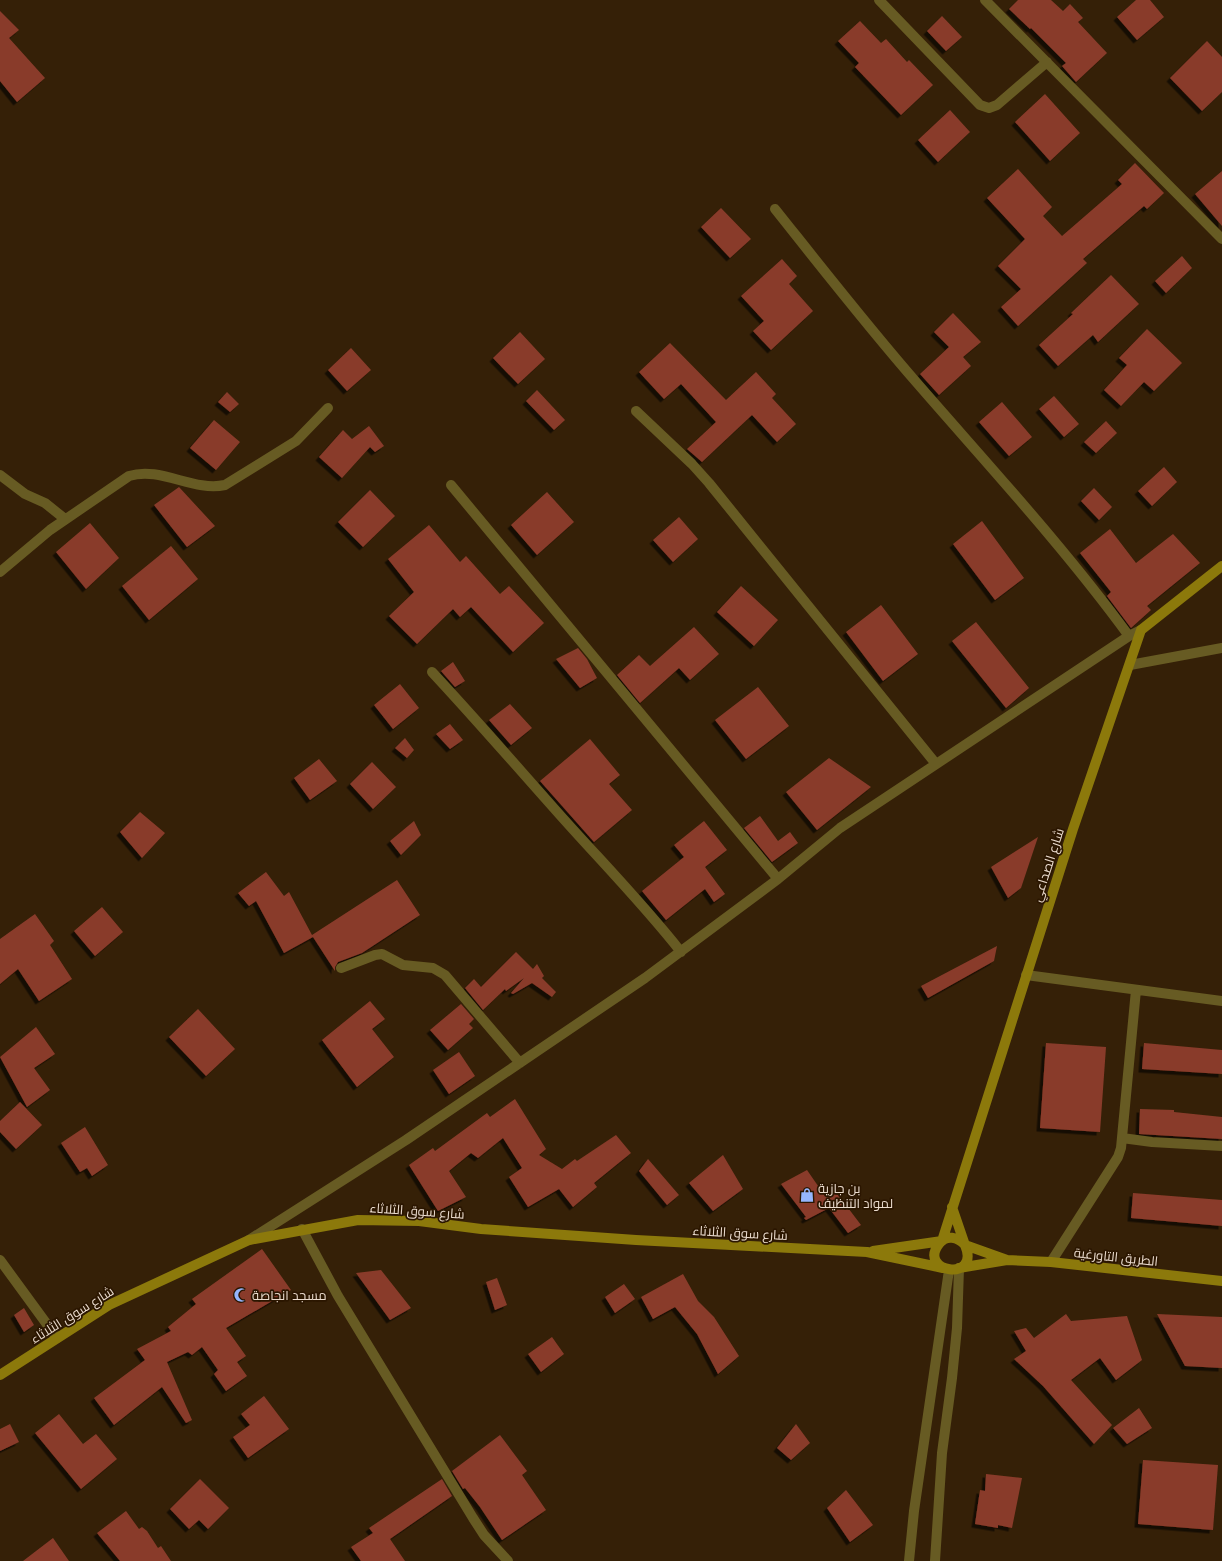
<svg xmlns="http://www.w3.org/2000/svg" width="1222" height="1561" viewBox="0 0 1222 1561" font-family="'Space Grotesk',Cairo,sans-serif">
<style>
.building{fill:#893b2a;filter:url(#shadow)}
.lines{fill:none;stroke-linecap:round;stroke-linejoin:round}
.street{stroke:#675b23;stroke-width:10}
.secondary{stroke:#8c790b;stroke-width:10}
.labels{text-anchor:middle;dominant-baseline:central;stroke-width:3.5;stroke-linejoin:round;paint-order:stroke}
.street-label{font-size:13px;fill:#ebdcce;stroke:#2b1600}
.poi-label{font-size:13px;fill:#ebdcce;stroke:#2b1600;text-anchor:start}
</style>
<defs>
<filter id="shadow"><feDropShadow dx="-3.5" dy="3.5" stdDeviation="0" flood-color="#0009"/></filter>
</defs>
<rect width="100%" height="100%" fill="#352007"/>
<path class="building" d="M 1018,0 L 1051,0 L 1063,11 L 1070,4 L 1083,18 L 1078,22 L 1107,53 L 1076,82 L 1062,66 L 1066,63 L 1031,28 L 1030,29 L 1009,9 Z
M 1136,0 L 1150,0 L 1164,17 L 1137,40 L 1117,17 Z
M 0,11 L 19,30 L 9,38 L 45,78 L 17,102 L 0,81 Z
M 942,16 L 962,37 L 946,51 L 927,31 Z
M 860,21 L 881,43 L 886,39 L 907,62 L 909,60 L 933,85 L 901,115 L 855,67 L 859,63 L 838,41 Z
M 1207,41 L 1222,57 L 1222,92 L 1202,111 L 1170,78 Z
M 1045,94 L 1080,133 L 1050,161 L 1015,122 Z
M 950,110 L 970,132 L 938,162 L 918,140 Z
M 1135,163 L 1164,193 L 1147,209 L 1144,206 L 1083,259 L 1087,263 L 1018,326 L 1001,307 L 1021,289 L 998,266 L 1025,239 L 987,198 L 1018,169 L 1052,207 L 1043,216 L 1062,236 L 1122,184 L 1118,180 Z
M 1222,171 L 1222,226 L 1195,194 Z
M 721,208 L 751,239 L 730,258 L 701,227 Z
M 1182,256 L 1192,268 L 1166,293 L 1155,281 Z
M 782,259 L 797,276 L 789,284 L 813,311 L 771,350 L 753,331 L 764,321 L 741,296 Z
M 1111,275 L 1139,304 L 1098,342 L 1093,335 L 1058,366 L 1039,345 L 1073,314 L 1071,313 Z
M 953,313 L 981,342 L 963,357 L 971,366 L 939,395 L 920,374 L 949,347 L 934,332 Z
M 1147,329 L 1182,363 L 1154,391 L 1144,382 L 1121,406 L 1104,390 L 1127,365 L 1119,358 Z
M 520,332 L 545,359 L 518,384 L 493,358 Z
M 670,343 L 726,400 L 756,372 L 776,394 L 772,398 L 796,424 L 777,442 L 752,415 L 702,462 L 687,449 L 716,422 L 681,384 L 664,399 L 639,372 Z
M 351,348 L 371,370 L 347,391 L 328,370 Z
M 537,390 L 565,420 L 554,430 L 526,401 Z
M 227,392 L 239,404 L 230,412 L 218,402 Z
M 1054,396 L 1079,424 L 1064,437 L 1039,409 Z
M 1002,402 L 1032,437 L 1009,456 L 979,422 Z
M 214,420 L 240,442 L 216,470 L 190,448 Z
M 1106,421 L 1117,433 L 1096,453 L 1084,442 Z
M 369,426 L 384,446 L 375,452 L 370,447 L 342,478 L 319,457 L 343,430 L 352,439 Z
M 1164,467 L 1177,482 L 1152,506 L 1138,491 Z
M 179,487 L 215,526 L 187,547 L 154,505 Z
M 1094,488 L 1112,507 L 1099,520 L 1081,501 Z
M 370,490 L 395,516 L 363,547 L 338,522 Z
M 547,492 L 574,522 L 537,555 L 511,525 Z
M 679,517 L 698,539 L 673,562 L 653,540 Z
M 982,521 L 1024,578 L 995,600 L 953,544 Z
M 90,523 L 119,558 L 86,589 L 56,552 Z
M 429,525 L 460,562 L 466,556 L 500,594 L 509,586 L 544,623 L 513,652 L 471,607 L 460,617 L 453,609 L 417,644 L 389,616 L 414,592 L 388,559 Z
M 1110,529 L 1136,563 L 1173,534 L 1200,563 L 1147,606 L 1151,610 L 1131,628 L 1107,596 L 1111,592 L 1080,553 Z
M 171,546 L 198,579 L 149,620 L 122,586 Z
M 741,586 L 778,620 L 754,646 L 717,612 Z
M 881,605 L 918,654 L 883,681 L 846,632 Z
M 976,622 L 1029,688 L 1006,708 L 952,641 Z
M 694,627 L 719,654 L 690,680 L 679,668 L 640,703 L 617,675 L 639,655 L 650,666 Z
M 578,648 L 587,659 L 597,678 L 580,688 L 556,659 Z
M 453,662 L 465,681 L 455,687 L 441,671 Z
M 400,684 L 419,708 L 393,729 L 374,705 Z
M 758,687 L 789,726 L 746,759 L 715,720 Z
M 510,704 L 532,728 L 511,745 L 489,720 Z
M 450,724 L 463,740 L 450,749 L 436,734 Z
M 405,738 L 414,750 L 407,758 L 395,748 Z
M 590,739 L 620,775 L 609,784 L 632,810 L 594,842 L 540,781 Z
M 829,758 L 871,787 L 817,830 L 786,792 Z
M 319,759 L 337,781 L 310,800 L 294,778 Z
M 372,762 L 396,787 L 373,809 L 350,784 Z
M 140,812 L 165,833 L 142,858 L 120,832 Z
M 760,816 L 778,841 L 790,832 L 798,843 L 772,862 L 744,828 Z
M 414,821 L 421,835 L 401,855 L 390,841 Z
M 704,821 L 727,850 L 705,867 L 725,894 L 714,902 L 705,889 L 666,920 L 642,891 L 684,857 L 674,845 Z
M 1038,837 L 1021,888 L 1008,898 L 991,867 Z
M 266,872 L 284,896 L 289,892 L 312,935 L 397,880 L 420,915 L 362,953 L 338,962 L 335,967 L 335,971 L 313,937 L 284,953 L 256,901 L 249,906 L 238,893 Z
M 102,907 L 123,932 L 95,956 L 74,931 Z
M 35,914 L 54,941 L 50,945 L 72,979 L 39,1001 L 18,969 L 0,984 L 0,939 Z
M 997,946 L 994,961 L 928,998 L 921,986 Z
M 516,952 L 533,969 L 537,964 L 544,976 L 542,978 L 556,992 L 552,997 L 532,983 L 513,994 L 511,993 L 524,978 L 506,991 L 505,989 L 483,1010 L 465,988 L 474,979 L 481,987 Z
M 370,1001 L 385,1019 L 372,1029 L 394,1057 L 357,1087 L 322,1040 Z
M 461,1004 L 474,1019 L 469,1024 L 473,1028 L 448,1050 L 430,1030 Z
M 198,1009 L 235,1049 L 206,1076 L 169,1037 Z
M 36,1027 L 55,1054 L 34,1068 L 50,1090 L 27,1107 L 0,1057 Z
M 1046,1043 L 1106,1047 L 1100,1132 L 1040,1128 Z
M 1144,1043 L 1222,1050 L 1222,1074 L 1142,1069 Z
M 459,1052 L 475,1076 L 449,1094 L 433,1070 Z
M 515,1099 L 546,1149 L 539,1155 L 562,1169 L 575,1159 L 577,1161 L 616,1135 L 631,1153 L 594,1183 L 597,1187 L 573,1207 L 559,1189 L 528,1207 L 509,1177 L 522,1168 L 503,1138 L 478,1158 L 471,1153 L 449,1171 L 466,1197 L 438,1211 L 409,1165 L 433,1148 L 435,1151 L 487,1113 L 490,1117 Z
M 20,1102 L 42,1125 L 16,1149 L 0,1132 L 0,1121 Z
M 1140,1109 L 1174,1110 L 1174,1112 L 1222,1117 L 1222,1139 L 1139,1134 Z
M 85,1127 L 108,1165 L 92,1176 L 87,1168 L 80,1172 L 61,1143 Z
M 723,1155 L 743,1189 L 713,1211 L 689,1183 Z
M 648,1159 L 679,1195 L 667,1205 L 639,1171 Z
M 807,1170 L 825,1196 L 833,1188 L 861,1225 L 848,1233 L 829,1208 L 806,1220 L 804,1218 L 806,1217 L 781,1184 Z
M 1133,1193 L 1222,1200 L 1222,1226 L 1131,1218 Z
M 262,1249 L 291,1290 L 226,1328 L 246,1356 L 237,1362 L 247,1376 L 226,1391 L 214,1374 L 218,1370 L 202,1347 L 192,1355 L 188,1352 L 167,1362 L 192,1420 L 186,1423 L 162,1387 L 114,1425 L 94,1398 L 145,1360 L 137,1349 L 171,1331 L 168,1327 L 196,1304 L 192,1299 Z
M 381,1270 L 411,1308 L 390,1320 L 356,1273 Z
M 683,1274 L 698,1301 L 714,1317 L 739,1356 L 718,1374 L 697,1334 L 675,1307 L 653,1319 L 641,1297 Z
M 497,1278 L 507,1305 L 495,1310 L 486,1282 Z
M 624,1284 L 635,1299 L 615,1313 L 605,1297 Z
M 24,1308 L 34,1325 L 24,1332 L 14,1315 Z
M 1066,1314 L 1071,1321 L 1127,1316 L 1142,1360 L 1116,1380 L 1100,1358 L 1071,1380 L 1112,1425 L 1094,1444 L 1043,1386 L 1014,1359 L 1026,1351 L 1014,1331 L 1026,1328 L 1034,1338 Z
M 1157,1314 L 1222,1317 L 1222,1368 L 1185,1366 Z
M 552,1337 L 564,1354 L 541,1372 L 528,1354 Z
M 264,1396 L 289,1429 L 248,1458 L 233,1437 L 250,1425 L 241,1414 Z
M 1139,1408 L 1152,1428 L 1127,1444 L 1113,1428 Z
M 59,1414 L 83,1444 L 96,1434 L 117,1459 L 81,1489 L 35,1433 Z
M 10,1424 L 19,1442 L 0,1451 L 0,1429 Z
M 796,1424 L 810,1443 L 791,1460 L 777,1448 Z
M 500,1435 L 527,1471 L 522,1475 L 546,1510 L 502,1540 L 480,1507 L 465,1488 L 463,1489 L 452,1471 Z
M 1143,1460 L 1218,1465 L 1213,1530 L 1138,1524 Z
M 986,1474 L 1022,1478 L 1012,1528 L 998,1525 L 998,1528 L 975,1524 L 980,1490 L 985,1491 Z
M 200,1479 L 229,1508 L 208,1529 L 199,1520 L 189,1529 L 170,1509 Z
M 442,1479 L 452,1496 L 390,1539 L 405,1561 L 361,1561 L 351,1547 L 373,1533 L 369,1528 Z
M 846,1490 L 873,1525 L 850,1542 L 827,1508 Z
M 126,1511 L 139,1529 L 142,1527 L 147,1531 L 158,1548 L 161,1546 L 171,1561 L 120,1561 L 97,1533 Z
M 53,1538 L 69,1561 L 23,1561 Z"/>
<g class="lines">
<path class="street" d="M 879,0 L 980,105 L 989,108 L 997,105 L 1047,62
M 985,0 L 1222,239
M 775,209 C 822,268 868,327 917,383 C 989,466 1064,547 1129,636
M 636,411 L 692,464 L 709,483 L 936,764
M 0,475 L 25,494 L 45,503 L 65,519
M 451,485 L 778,879
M 0,572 L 50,530 L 129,476 C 161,466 193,492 225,485 L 296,441 L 328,408
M 1130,665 L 1222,648
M 432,672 C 473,716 512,761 552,806 C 595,855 641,901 681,952
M 341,968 L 375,955 L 382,954 L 403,965 L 433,968 L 445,975 L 520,1063
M 1026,975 L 1222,1001
M 1122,1138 L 1152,1142 L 1222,1146
M 302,1229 L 338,1296 L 473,1518 L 484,1535 L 508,1561
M 249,1240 L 406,1140 L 645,978 L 778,879 L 840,828 L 1129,636 L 1141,630
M 0,1260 L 57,1338
M 1051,1262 L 1118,1157 L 1121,1148 L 1136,990
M 909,1561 L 914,1511 L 949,1270
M 935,1561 L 942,1453 L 952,1378 L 957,1328 L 959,1268"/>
<path class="secondary" d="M 952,1207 L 965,1245 C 981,1283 917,1272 939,1244 C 946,1234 958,1237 965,1245 L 1007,1260
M 873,1251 L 942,1241 L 1073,829 L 1141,630 L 1222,566
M 959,1268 L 1007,1260 L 1051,1262 L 1222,1281
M 0,1375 L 109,1305 L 249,1240 L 358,1220 L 419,1221 L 481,1229 L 636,1240 L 867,1252 L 943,1268"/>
</g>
<defs>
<symbol id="shop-bare" viewBox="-9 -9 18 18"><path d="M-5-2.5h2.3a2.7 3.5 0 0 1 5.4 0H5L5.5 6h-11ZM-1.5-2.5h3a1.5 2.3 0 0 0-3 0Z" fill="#95b6fd" stroke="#2b1600" stroke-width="2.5" paint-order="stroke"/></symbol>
<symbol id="mosque-bare" viewBox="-9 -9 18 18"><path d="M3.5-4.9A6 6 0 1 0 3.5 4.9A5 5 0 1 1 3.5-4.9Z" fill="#95b6fd" stroke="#2b1600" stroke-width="2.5" paint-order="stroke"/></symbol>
</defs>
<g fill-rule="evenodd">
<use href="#shop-bare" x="797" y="1185" width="20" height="20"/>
<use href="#mosque-bare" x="231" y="1285" width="20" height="20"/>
</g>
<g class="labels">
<g class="street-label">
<text transform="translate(1048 865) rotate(-72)">شارع الصداعي</text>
<text transform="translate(417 1211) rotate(4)">شارع سوق الثلاثاء</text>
<text transform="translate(740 1233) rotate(3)">شارع سوق الثلاثاء</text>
<text transform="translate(1116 1257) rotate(6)">الطريق التاورغية</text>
<text transform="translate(72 1315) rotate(-32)">شارع سوق الثلاثاء</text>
</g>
<g class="poi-label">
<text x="818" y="1188">بن جازية<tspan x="818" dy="15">لمواد التنظيف</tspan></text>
<text x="252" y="1295">مسجد انجاصة</text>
</g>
</g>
</svg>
